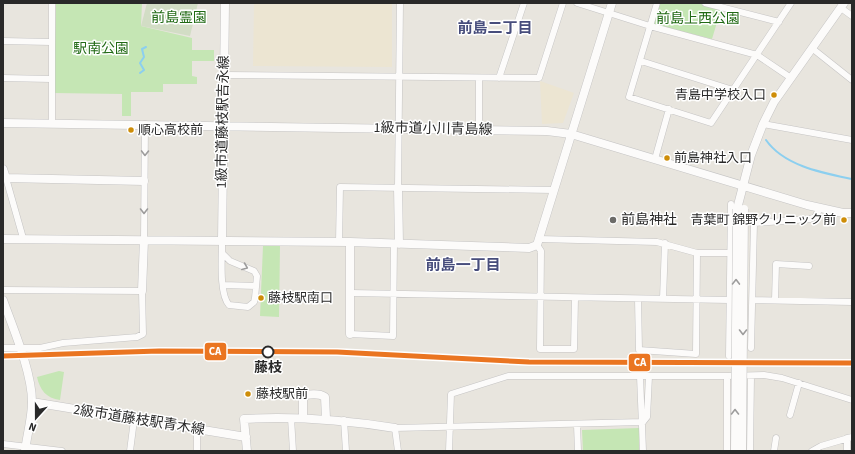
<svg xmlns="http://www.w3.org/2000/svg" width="855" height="454" viewBox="0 0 855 454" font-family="'Source Sans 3','Noto Sans JP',sans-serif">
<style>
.education{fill:#ece5d2}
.green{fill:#c5e6b4}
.cemetery{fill:#d2ddc5}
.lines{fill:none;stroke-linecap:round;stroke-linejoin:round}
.stream{stroke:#8ccfef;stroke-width:2}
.street-casing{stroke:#c5c4c4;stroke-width:7}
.secondary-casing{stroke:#c5c4c4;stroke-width:9}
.street{stroke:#fcfbfa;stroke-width:6}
.secondary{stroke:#fcfbfa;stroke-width:8}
.secondary-bridge-casing{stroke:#c5c4c4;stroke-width:9;stroke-linecap:butt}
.secondary-bridge{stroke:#fcfbfa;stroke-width:8}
.rail-1-casing{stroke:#fff;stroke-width:8}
.rail-1{stroke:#ea7521;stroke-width:5}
.oneway{stroke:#9d9c9c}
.bus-dot{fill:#ce8d08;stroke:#fff;stroke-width:1.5}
.poi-dot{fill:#6c6b68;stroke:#fff;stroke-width:1.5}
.stop-dot{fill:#fff;stroke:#292929;stroke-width:2}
.labels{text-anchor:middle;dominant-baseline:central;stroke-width:3;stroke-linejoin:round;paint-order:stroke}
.bus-label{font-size:13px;fill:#292929;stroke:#fff;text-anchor:start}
.park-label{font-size:14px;fill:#216a15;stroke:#fff}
.street-label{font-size:14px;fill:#292929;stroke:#fff}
.poi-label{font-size:14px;fill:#292929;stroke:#fff;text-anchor:start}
.stop-label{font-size:14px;font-weight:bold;fill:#292929;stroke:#fff}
.neighbourhood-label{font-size:15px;font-weight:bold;fill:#474d7c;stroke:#fff}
.line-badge{stroke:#fff;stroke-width:1.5}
.badge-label{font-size:11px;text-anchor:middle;font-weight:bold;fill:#fff}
</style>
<rect width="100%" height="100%" fill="#e8e5de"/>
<path class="education" d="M 254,3 L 392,3 L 392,67 L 253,66 Z
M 540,81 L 574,93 L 563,123 L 542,124 Z"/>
<path class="green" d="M 56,3 L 142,3 L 141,26 L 192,38 L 192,50 L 214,50 L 214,61 L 192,61 L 192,76 L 197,77 L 197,84 L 163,84 L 163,92 L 131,92 L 131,116 L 122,116 L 122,94 L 54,93 Z
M 660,3 L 697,3 L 721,9 L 712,39 L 653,24 Z
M 263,246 L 280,246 L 279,317 L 260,316 Z
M 59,371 L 64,372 L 60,400 C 46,398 40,390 37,377 Z
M 639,428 L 639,451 L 583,451 L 582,430 Z"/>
<path class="cemetery" d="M 147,3 L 198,3 L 190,36 L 141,26 Z"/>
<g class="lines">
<path class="stream" d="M 140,73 L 144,70 L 140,63 L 144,57 L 142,49 L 146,47
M 766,140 C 784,166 823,173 852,179"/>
<defs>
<path id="street" d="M 577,3 L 650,26 L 757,55 L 791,78
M 657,3 L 629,97 L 711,123 L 791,3
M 705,3 L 779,22
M 841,8 L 852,16
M 3,41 L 51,42
M 813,49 L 852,80
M 641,61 L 733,90
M 223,75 L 539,78 L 563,3
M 3,78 L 51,79
M 499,78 L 524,3
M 52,124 L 52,3
M 763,124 L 852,140
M 479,130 L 479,79
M 655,159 L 669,109
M 6,178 L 23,238
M 398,187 L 400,3
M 539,239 L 657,242 L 697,253 L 696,354 L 639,350 L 638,299
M 144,240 L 145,124
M 222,241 L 222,253 L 230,261 L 254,271 L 257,276 L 255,298 L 254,302 L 248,307 L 229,305 C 219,294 222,257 222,241
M 339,242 L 340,187 L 553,190
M 537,245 L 541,251 L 540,349 L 574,349 L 575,298
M 697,253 L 729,253
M 223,285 L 256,286
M 3,290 L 142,291 L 143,334 L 137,337 L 63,343 L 40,348 L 3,348
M 351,293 L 729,300
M 663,299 L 665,243
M 755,300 L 852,302
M 775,300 L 776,264 L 809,266
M 350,334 L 393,336 L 394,243
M 751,348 L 754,223 L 810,219 L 815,217 L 820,208
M 729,356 L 731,204
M 640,376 L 643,451
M 790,415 L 799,383
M 291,418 L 293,451
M 344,420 L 346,451
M 643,422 L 647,417 L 649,376
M 577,425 L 578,451
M 197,430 L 197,451
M 3,444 L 62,451
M 130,451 L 134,420
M 398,451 L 395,428 L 643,422
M 449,451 L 451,394 L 508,376 L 727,376 L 764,375 L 782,378 L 852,400
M 727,451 L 727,376
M 750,451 L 751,376
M 774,451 L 776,438
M 812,451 L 821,446 L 852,437
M 847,451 L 847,438"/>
<path id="secondary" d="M 3,123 L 547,131 L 571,134 L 807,205 L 843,213 L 852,213
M 3,169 L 6,178 L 144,181
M 398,187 L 399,244
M 737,209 L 751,155 L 763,124 L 774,102 L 844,3
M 3,239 L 350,242 L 529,248 L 537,245 L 612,3
M 222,241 L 225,3
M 142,291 L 144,240
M 3,300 C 13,328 32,372 32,402 C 32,418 27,435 25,451
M 350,334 L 350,242
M 32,402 L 246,437
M 303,418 L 303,399 L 306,395 C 312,394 319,393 325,397 L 326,418
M 247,451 L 244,419 C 295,416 344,420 395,428"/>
</defs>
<use href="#street" class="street-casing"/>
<use href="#secondary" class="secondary-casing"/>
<use href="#street" class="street"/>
<use href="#secondary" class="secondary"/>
<defs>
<path id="secondary-bridge" d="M 735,451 L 737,209
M 742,451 L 744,209"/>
</defs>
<use href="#secondary-bridge" class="secondary-bridge-casing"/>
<use href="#secondary-bridge" class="secondary-bridge"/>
<defs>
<path id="rail-1" d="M 3,356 L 159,351 L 337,352 L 529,362 L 852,363"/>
</defs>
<use href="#rail-1" class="rail-1-casing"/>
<use href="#rail-1" class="rail-1"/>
</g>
<defs><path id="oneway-chevron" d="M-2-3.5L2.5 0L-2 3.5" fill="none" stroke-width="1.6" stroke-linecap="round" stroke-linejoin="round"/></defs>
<g class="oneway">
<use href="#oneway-chevron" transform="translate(145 153) rotate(91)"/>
<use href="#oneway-chevron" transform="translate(144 211) rotate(90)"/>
<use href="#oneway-chevron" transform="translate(245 267) rotate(22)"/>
<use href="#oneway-chevron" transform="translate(736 282) rotate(-89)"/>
<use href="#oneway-chevron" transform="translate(743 332) rotate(90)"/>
<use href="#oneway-chevron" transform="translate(735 412) rotate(-90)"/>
</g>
<g class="bus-dot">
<circle cx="774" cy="95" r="3.5"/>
<circle cx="131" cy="130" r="3.5"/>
<circle cx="667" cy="158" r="3.5"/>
<circle cx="844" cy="220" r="3.5"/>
<circle cx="261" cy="298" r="3.5"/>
<circle cx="248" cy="394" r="3.5"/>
</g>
<circle class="poi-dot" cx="613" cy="220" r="4"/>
<circle class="stop-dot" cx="268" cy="352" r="5.5"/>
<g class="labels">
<g class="bus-label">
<text x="766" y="95" text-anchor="end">青島中学校入口</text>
<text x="138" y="130">順心高校前</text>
<text x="674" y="158">前島神社入口</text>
<text x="836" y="220" text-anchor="end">青葉町 錦野クリニック前</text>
<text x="268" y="298">藤枝駅南口</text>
<text x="256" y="394">藤枝駅前</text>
</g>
<g class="park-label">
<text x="179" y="18">前島霊園</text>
<text x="698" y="19">前島上西公園</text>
<text x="101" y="49">駅南公園</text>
</g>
<g class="street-label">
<text transform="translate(223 122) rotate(-89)">1級市道藤枝駅吉永線</text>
<text transform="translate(433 129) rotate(1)">1級市道小川青島線</text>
<text transform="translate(139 420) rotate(9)">2級市道藤枝駅青木線</text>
</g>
<g class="poi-label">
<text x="621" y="220">前島神社</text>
</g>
<g class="stop-label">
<text x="268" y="368">藤枝</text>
</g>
<g class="neighbourhood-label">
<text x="495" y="28">前島二丁目</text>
<text x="463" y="265">前島一丁目</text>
</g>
</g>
<g class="line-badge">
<rect x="204" y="342" width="23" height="19" rx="4" fill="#ea7521"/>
<rect x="628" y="353" width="23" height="19" rx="4" fill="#ea7521"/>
</g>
<g class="badge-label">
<text x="215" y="355">CA</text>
<text x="640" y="366">CA</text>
</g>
<rect width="855" height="454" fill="none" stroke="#292929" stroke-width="8"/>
<g transform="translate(36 418) rotate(201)" stroke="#ffffff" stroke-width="3" paint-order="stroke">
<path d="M0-3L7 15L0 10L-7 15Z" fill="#292929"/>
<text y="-6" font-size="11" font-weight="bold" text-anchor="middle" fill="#292929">N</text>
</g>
</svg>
